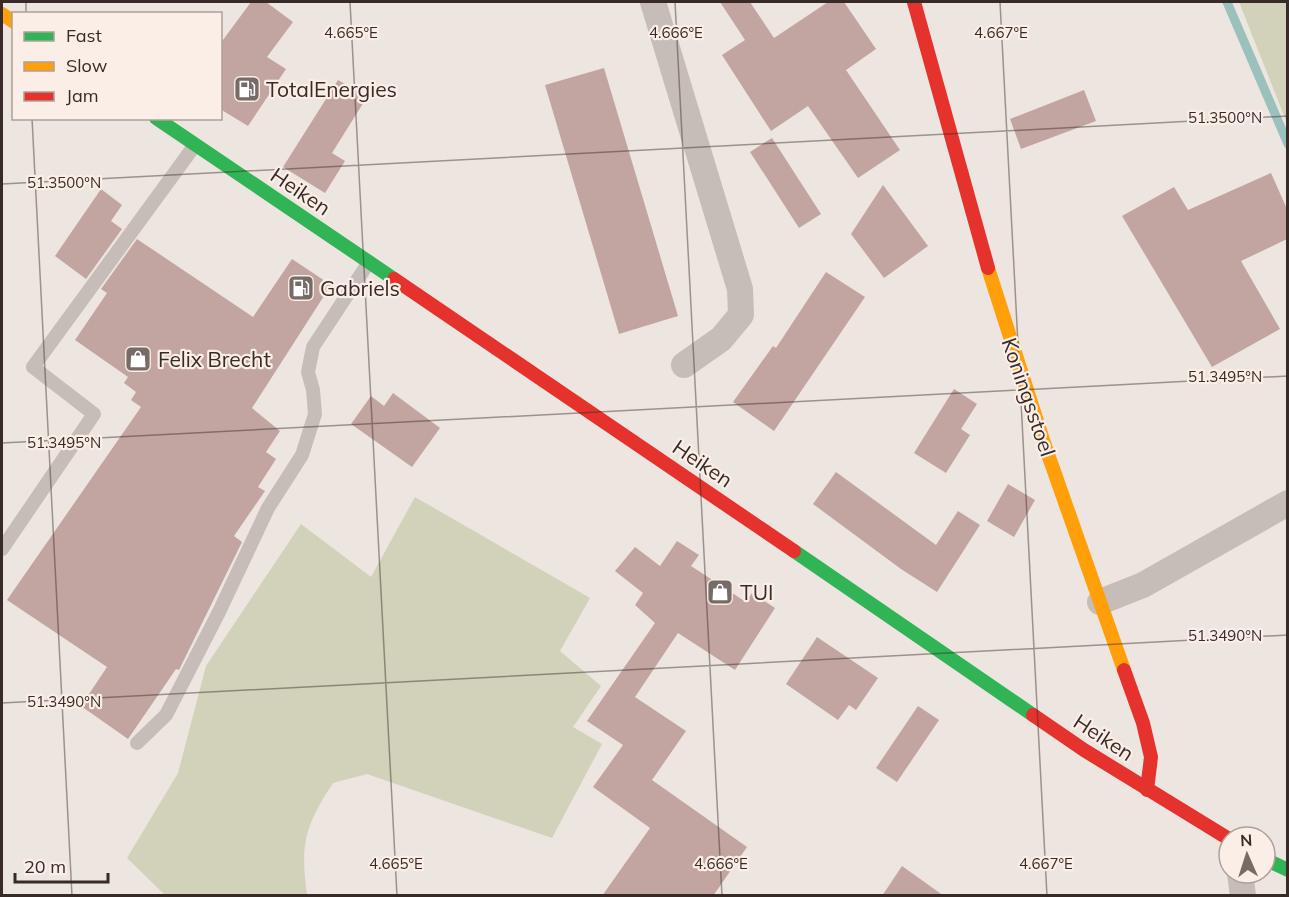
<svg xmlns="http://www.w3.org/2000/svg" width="1289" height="897" viewBox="0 0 1289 897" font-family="Mulish,sans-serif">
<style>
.green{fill:#d1d2b9}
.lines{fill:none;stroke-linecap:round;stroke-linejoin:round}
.stream{stroke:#9ac1bc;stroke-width:9}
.building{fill:#c2a5a0}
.lane{stroke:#c6bdb9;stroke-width:14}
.street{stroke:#c6bdb9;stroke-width:26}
.fast{stroke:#30b455;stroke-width:14}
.slow{stroke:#ff9f0a;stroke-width:14}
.jam{stroke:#e5322d;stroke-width:14}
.ticks{fill:none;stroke:#372a27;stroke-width:1.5;stroke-opacity:0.45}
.labels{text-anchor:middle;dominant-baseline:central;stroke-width:4.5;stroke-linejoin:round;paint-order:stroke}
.poi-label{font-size:21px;fill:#372a27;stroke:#faeee6;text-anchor:start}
.street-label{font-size:21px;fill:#372a27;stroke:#faeee6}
.ticks-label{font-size:15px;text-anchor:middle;fill:#372a27;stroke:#faeee6;stroke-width:4.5;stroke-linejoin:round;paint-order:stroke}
</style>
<rect width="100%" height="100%" fill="#ede5e0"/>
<path class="green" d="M 1239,2 L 1287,2 L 1287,123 Z
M 415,497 L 590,598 L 560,651 L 601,686 L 573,727 L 602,744 L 552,838 L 367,774 L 333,783 C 305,826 300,844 307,895 L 165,895 L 127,858 L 178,773 L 206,666 L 301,524 L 371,577 Z"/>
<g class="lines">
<path class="stream" d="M 1227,2 L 1288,144"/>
</g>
<path class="building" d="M 251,2 L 266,2 L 293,22 L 267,57 L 286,69 L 248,126 L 220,109 L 220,44 Z
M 720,2 L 750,2 L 774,38 L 828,2 L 844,2 L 876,49 L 846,70 L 900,150 L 858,178 L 808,106 L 771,131 L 722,55 L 745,40 Z
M 604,68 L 678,316 L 619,334 L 545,85 Z
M 338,80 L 367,97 L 332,153 L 345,161 L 325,193 L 283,167 Z
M 1084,90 L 1096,121 L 1021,149 L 1010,119 Z
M 772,138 L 821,214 L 799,228 L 750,152 Z
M 1271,173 L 1287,209 L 1287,239 L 1241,261 L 1280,329 L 1212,367 L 1122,216 L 1174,187 L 1188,210 Z
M 883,185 L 928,246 L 884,278 L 851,234 Z
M 101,189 L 122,205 L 111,221 L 122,229 L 86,279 L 55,256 Z
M 137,239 L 253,317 L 292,259 L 331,285 L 252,408 L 280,431 L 266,452 L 276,459 L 258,487 L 265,491 L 234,536 L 242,542 L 179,670 L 176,669 L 128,739 L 81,706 L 107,667 L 7,600 L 141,407 L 131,400 L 136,392 L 124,383 L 128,377 L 75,340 L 107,293 L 101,289 Z
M 826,272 L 865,297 L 774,431 L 733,402 L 773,346 L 776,348 Z
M 954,389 L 977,404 L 961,429 L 970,435 L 946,473 L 914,453 Z
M 393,393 L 440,428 L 412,467 L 351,424 L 371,396 L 384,406 Z
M 836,472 L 936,545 L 958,511 L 980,525 L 937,592 L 901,569 L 813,504 Z
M 1008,484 L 1035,500 L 1014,537 L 987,521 Z
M 677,541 L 699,555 L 691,566 L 746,602 L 752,593 L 775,608 L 735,670 L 678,633 L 635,697 L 686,731 L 652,780 L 747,847 L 713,896 L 602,896 L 650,828 L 593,787 L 623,745 L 587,721 L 655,623 L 635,605 L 643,593 L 615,571 L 635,547 L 660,566 Z
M 817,637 L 878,678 L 856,710 L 849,705 L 838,720 L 786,684 Z
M 918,706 L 939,720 L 897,782 L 876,768 Z
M 902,866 L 944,896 L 882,896 Z"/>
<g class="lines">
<path class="lane" d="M 2,549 L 94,414 L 33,367 L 195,145
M 137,743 L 166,715 L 219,612 L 268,508 L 302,455 L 315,414 L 313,390 L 308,372 L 313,347 L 369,262"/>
<path class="street" d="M 653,2 L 740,289 L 741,315 L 721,339 L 684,365
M 1100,602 L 1143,585 L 1288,503
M 1240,873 L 1243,896"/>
<path class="fast" d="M 156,118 L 394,279
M 794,551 L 1033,715
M 1265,859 L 1288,870"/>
<path class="slow" d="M 2,14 L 14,22
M 988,268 L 1043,440 L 1124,670"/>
<path class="jam" d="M 914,2 L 988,268
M 394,279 L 794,551
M 1124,670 L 1143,723 L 1151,757 L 1147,790
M 1033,715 L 1084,750 L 1229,839"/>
</g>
<path class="ticks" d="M 26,2 L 26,14M 350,2 L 397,896M 675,2 L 722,896M 1000,2 L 1047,896M 32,118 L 72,896M 2,184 L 1288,116M 2,443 L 1288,376M 2,703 L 1288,635M 1274,896 L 1288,895"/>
<defs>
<symbol id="fuel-square" viewBox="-11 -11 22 22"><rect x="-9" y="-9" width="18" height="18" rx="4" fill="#776b68" stroke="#faeee6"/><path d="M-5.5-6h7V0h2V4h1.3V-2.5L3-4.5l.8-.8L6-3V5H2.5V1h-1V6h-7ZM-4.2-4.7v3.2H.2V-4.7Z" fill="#fff"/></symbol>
<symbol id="shop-square" viewBox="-11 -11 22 22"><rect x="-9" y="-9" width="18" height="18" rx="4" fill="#776b68" stroke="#faeee6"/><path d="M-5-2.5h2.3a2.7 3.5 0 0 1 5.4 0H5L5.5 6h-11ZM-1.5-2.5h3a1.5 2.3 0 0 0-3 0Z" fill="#fff"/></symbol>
</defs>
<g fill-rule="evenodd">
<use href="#fuel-square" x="232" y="74" width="30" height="30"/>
<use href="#fuel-square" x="286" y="273" width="30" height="30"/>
<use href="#shop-square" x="123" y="344" width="30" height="30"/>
<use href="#shop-square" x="705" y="577" width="30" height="30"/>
</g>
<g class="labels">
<g class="poi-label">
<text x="266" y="89">TotalEnergies</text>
<text x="320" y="288">Gabriels</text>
<text x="158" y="359">Felix Brecht</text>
<text x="740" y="592">TUI</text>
</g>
<g class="street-label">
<text transform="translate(301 191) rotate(34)">Heiken</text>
<text transform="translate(1029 397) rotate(71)">Koningsstoel</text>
<text transform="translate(703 463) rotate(34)">Heiken</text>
<text transform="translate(1104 737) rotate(33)">Heiken</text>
</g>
</g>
<g class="ticks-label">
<text x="351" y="38">4.665°E</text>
<text x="676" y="38">4.666°E</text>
<text x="1001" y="38">4.667°E</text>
<text x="1225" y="123">51.3500°N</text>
<text x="64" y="188">51.3500°N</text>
<text x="1225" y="382">51.3495°N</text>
<text x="64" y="448">51.3495°N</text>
<text x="1225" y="641">51.3490°N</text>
<text x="64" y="707">51.3490°N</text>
<text x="396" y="869">4.665°E</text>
<text x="721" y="869">4.666°E</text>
<text x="1046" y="869">4.667°E</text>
</g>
<rect width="1289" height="897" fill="none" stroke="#372a27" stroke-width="6"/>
<rect x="12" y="12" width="210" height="108" fill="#faeee6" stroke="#aca09a" stroke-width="1.5"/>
<rect x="24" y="32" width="30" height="9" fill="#30b455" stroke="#aca09a" stroke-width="1.5"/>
<text x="66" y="42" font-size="18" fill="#372a27">Fast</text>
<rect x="24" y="62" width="30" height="9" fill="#ff9f0a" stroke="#aca09a" stroke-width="1.5"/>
<text x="66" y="72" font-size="18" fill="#372a27">Slow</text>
<rect x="24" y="92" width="30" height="9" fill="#e5322d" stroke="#aca09a" stroke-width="1.5"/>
<text x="66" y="102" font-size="18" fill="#372a27">Jam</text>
<g transform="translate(1247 855) rotate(357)"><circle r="28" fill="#faeee6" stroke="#aca09a" stroke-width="1.5"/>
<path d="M0-4.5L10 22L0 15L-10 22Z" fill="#776b68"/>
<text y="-9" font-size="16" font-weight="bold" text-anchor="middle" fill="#372a27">N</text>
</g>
<path d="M15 873v9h93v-9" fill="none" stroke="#372a27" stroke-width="3"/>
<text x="24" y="873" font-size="18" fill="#372a27" stroke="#faeee6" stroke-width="4.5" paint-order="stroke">20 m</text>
</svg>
